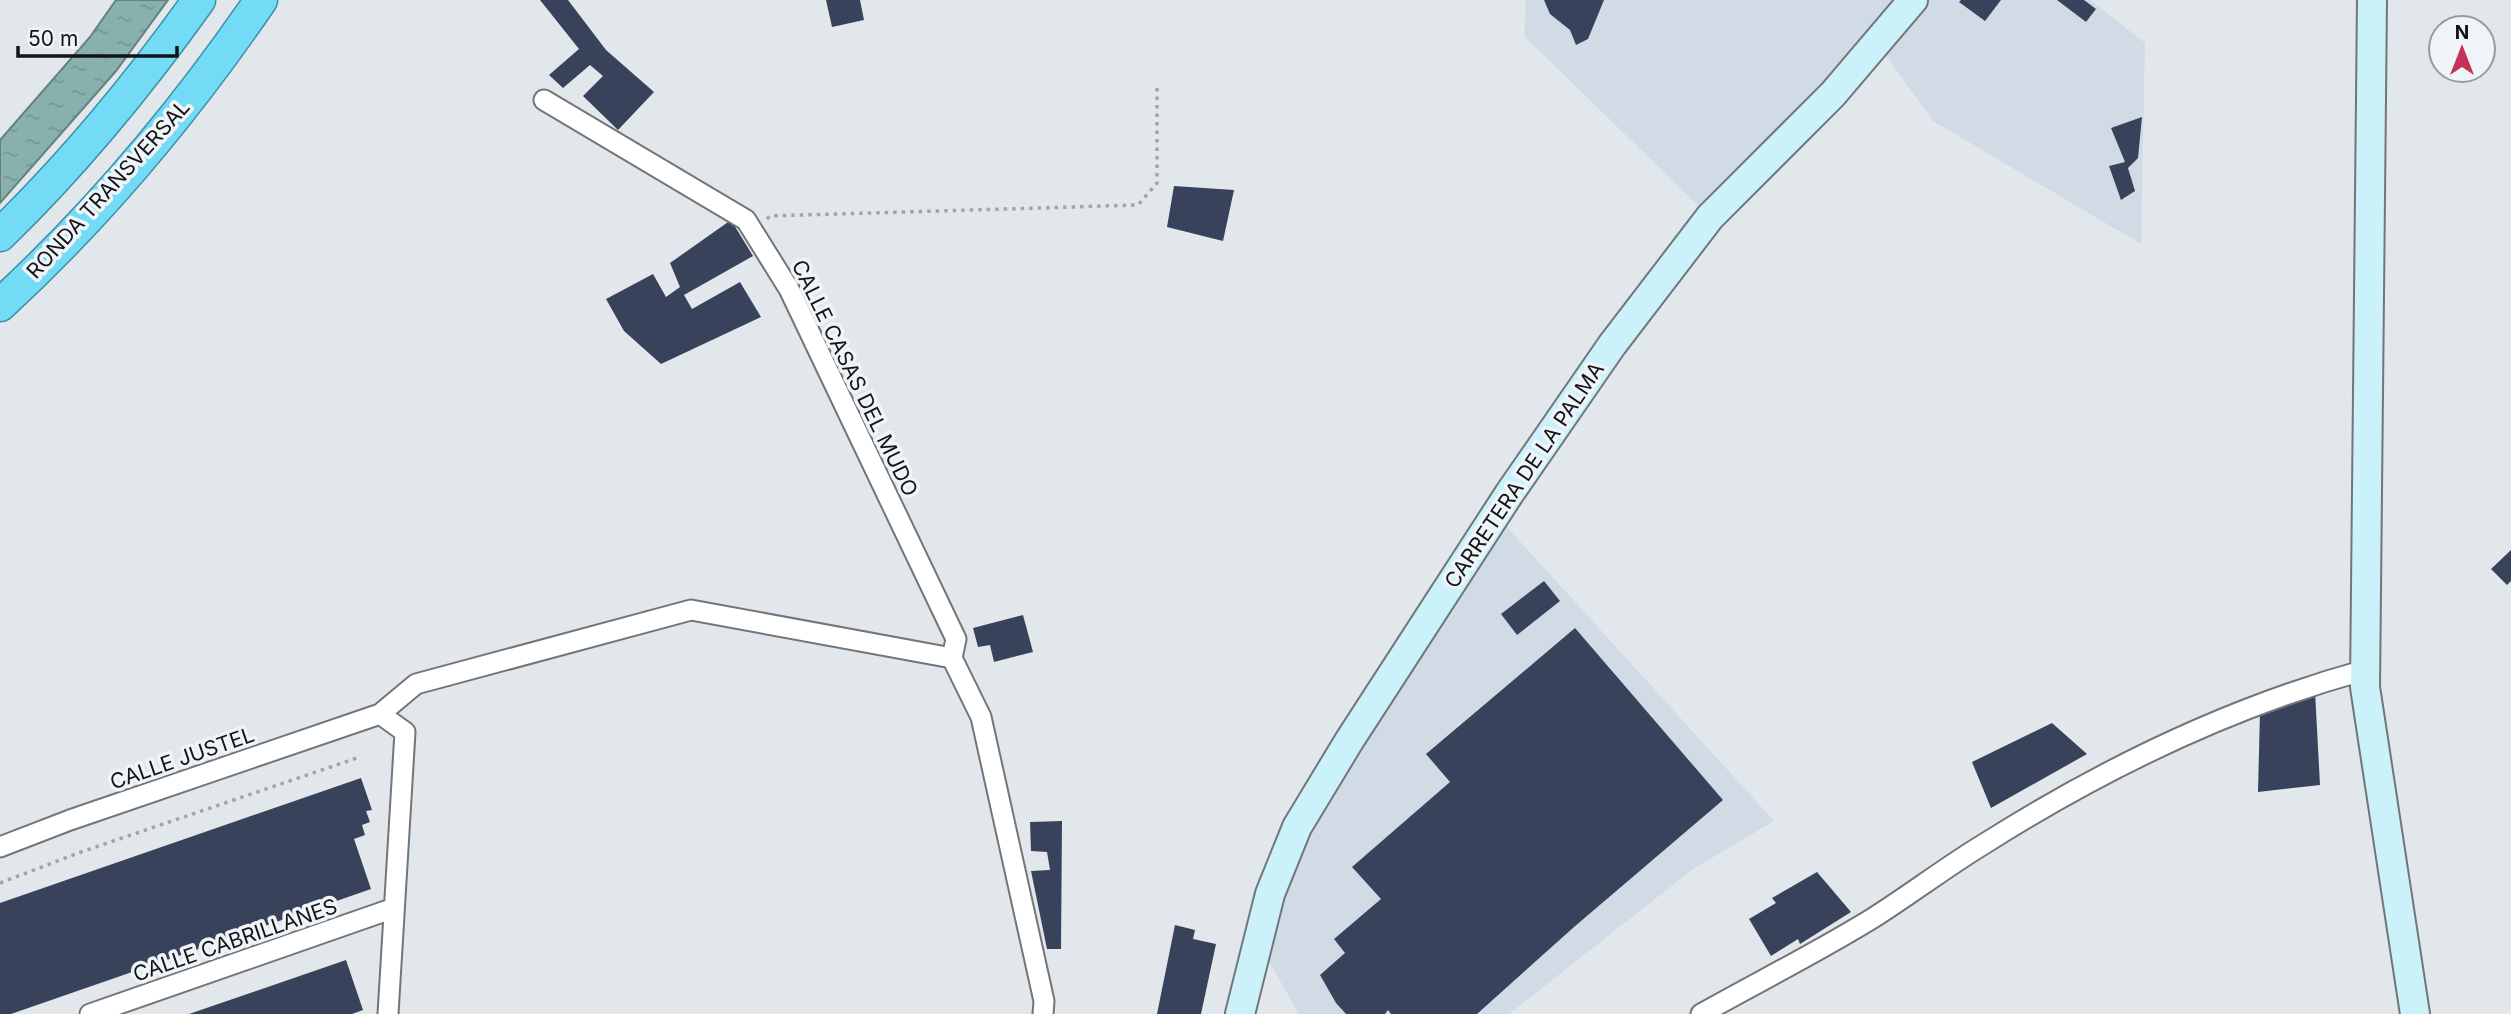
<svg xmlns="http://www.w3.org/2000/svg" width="2511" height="1014" viewBox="0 0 2511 1014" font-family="Inter,sans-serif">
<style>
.built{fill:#d0dbe5}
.water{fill:url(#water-ripples);stroke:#648180;stroke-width:2}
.building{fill:#39425b}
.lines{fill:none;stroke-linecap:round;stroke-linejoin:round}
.minor-casing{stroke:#72767a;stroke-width:23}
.secondary-casing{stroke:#72767a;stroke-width:32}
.trunk-casing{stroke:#3b90a5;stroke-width:35}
.path{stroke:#a1a5a9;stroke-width:3.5;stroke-dasharray:3.5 5;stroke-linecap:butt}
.minor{stroke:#fff;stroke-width:19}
.secondary{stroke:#cbf2fb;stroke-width:28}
.trunk{stroke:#74dbf6;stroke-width:32}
.labels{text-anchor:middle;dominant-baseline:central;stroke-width:7;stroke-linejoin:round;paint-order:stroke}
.street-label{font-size:21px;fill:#121415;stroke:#eff4f9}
</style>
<defs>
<pattern id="water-ripples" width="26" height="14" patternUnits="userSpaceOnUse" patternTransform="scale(1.75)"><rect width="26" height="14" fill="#87b0ae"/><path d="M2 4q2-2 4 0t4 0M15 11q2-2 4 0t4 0" fill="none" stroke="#749695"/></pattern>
</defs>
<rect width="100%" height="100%" fill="#e2e7ec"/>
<path class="built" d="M 1526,0 L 2090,0 L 2145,43 L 2141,244 L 1933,121 L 1877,43 L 1710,217 L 1524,36 Z
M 1496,515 L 1774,821 L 1693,869 L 1509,1014 L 1299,1014 L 1258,942 L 1270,894 Z"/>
<path class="water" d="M 116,0 L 168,0 L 116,71 L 0,203 L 0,140 L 90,37 Z"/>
<path class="building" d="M 540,0 L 568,0 L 606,50 L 654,92 L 618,130 L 583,96 L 603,76 L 590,65 L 563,88 L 549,75 L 579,49 Z
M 826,0 L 860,0 L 864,20 L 832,27 Z
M 1544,0 L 1604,0 L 1588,39 L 1576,45 L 1570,30 L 1550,14 Z
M 1961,0 L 2001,0 L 1985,21 L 1959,2 Z
M 2057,0 L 2084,0 L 2096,9 L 2086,22 Z
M 2142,117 L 2138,158 L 2128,168 L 2135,191 L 2121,200 L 2109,166 L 2125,162 L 2111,128 Z
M 1174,186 L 1234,190 L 1223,241 L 1167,227 Z
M 731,220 L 753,256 L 684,295 L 692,309 L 740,282 L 761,317 L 661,364 L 624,331 L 606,299 L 653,274 L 666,297 L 680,287 L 670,263 Z
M 2511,550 L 2511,581 L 2507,585 L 2491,569 Z
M 1544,581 L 1560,601 L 1517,635 L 1501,614 Z
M 1023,615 L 1033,652 L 994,662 L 990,645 L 978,647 L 973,628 Z
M 1575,628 L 1723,800 L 1574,927 L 1477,1014 L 1391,1014 L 1388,1010 L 1385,1014 L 1346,1014 L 1336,1003 L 1320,975 L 1345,953 L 1334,939 L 1381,899 L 1352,867 L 1450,782 L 1426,754 Z
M 2315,691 L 2320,785 L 2258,792 L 2260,711 Z
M 2052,723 L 2087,754 L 1991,808 L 1972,762 Z
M 361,778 L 372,810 L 366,811 L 370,822 L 362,825 L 365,835 L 354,839 L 371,889 L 11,1014 L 0,1014 L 0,903 Z
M 1062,821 L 1061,949 L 1047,949 L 1031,871 L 1050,870 L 1047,852 L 1031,851 L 1030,822 Z
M 1817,872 L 1851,912 L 1800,944 L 1798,939 L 1771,956 L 1749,919 L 1776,903 L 1772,898 Z
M 1175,925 L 1195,930 L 1193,939 L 1216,944 L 1201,1014 L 1157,1014 Z
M 346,960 L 363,1010 L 352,1014 L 189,1014 Z"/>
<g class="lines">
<defs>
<path id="minor" d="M 544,100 L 746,220 L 789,289 L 956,639 L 952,658
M 380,714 L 405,732 L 388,1014
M 0,847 L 70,820 L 380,714 L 416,684 L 691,610 L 952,658 L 981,717 L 1044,1001 L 1043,1014
M 90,1014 L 394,908
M 1701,1014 C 1758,982 1818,952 1873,918 C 1911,894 1946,867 1984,844 C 2101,770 2230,707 2365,670"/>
<path id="secondary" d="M 2372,0 L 2365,687 L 2415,1014
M 1240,1014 L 1270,894 L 1297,827 L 1349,741 L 1509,494 L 1612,345 L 1710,217 L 1833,94 L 1913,0"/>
<path id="trunk" d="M 0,235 C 74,163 139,84 199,0
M 0,305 C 99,214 185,111 261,0"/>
</defs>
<use href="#minor" class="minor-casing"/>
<use href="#secondary" class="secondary-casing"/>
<use href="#trunk" class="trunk-casing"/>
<path class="path" d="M 767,219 L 770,216 L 1138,205 L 1157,183 L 1157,87
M 0,883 L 81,852 L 357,758"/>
<use href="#minor" class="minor"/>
<use href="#secondary" class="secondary"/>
<use href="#trunk" class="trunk"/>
</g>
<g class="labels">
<g class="street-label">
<text transform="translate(108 189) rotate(-48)">RONDA TRANSVERSAL</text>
<text transform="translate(855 378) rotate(64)">CALLE CASAS DEL MUDO</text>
<text transform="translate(1524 475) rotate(-56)">CARRETERA DE LA PALMA</text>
<text transform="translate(182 758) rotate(-19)">CALLE JUSTEL</text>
<text transform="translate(235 940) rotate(-19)">CALLE CABRILLANES</text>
</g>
</g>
<g transform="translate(2462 49)"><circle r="33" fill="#eff4f9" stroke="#979a9e" stroke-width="2"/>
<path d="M0-5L12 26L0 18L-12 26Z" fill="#c23357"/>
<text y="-10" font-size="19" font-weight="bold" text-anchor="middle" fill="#121415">N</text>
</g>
<path d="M18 46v10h159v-10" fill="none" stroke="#121415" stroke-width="3.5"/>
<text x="28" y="46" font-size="21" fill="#121415" stroke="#eff4f9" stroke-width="5" paint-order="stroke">50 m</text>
</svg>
